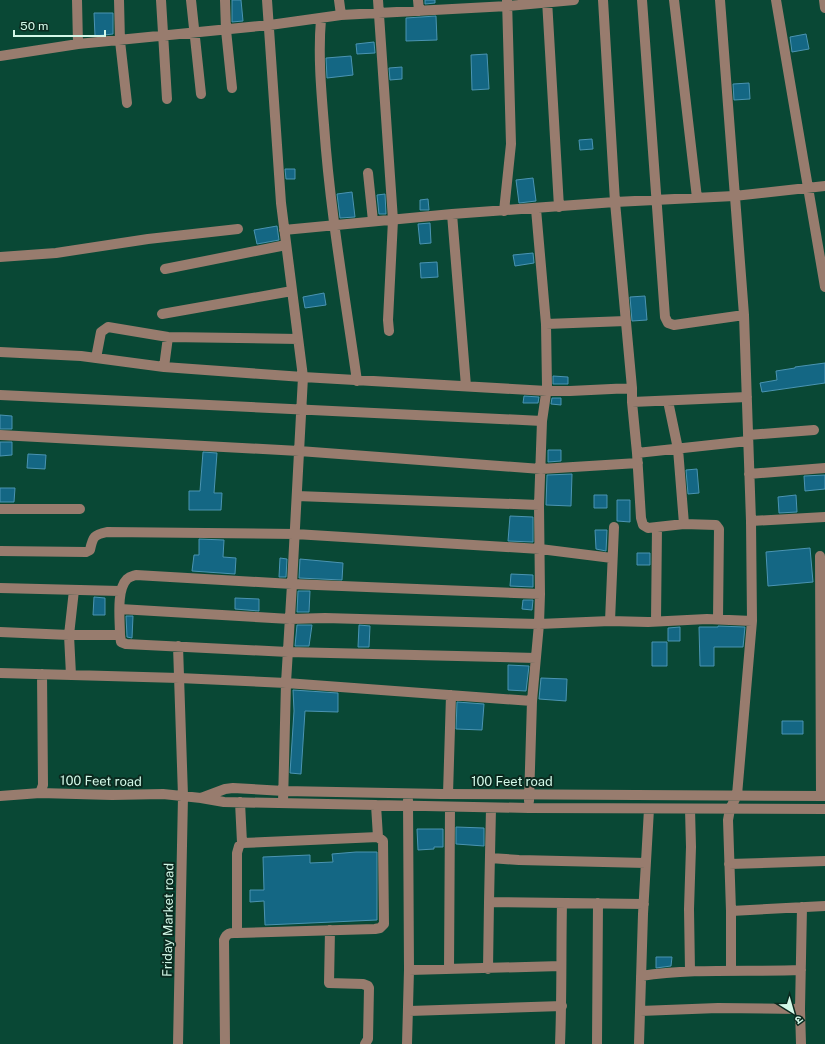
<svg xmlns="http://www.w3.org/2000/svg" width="825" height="1044" viewBox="0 0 825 1044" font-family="'Public Sans','Noto Sans Devanagari',sans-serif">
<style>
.building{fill:#146784;stroke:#4a94b2}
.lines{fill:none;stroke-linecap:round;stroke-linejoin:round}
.minor{stroke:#987c6e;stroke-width:10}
.labels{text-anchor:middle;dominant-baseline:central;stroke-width:4;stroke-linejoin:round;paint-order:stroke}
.street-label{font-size:13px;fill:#d3f8e8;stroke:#0a2a1f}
</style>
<rect width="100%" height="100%" fill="#094835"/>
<path class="building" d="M 232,0 L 241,0 L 243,21 L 232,22 Z
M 425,0 L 435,0 L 435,3 L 425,4 Z
M 94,13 L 113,13 L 113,34 L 95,36 Z
M 436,16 L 437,40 L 406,41 L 406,18 Z
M 806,34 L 809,49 L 792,52 L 790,37 Z
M 374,42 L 375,53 L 357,54 L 356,44 Z
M 487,54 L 489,89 L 472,90 L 471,55 Z
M 351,56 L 353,75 L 327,78 L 326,58 Z
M 402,67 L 402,79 L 390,80 L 389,68 Z
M 749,83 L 750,99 L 734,100 L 733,84 Z
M 592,139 L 593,149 L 580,150 L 579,140 Z
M 285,169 L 295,169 L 295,179 L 286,179 Z
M 533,178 L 536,201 L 519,203 L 516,180 Z
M 352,192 L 355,217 L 340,218 L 337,194 Z
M 385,194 L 386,214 L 379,214 L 377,195 Z
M 428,199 L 429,210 L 420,210 L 420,200 Z
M 430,223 L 431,243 L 420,244 L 418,224 Z
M 277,226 L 279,240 L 257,244 L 254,230 Z
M 533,253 L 534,263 L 515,266 L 513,255 Z
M 437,262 L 438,277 L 421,278 L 420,263 Z
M 324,293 L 326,305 L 305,308 L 303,297 Z
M 645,296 L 647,320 L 632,321 L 630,297 Z
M 825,363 L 825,383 L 762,392 L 760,383 L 777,380 L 776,371 L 795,368 L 795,367 Z
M 553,376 L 568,377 L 568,384 L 553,384 Z
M 524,396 L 539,397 L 538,403 L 523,403 Z
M 552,398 L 561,398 L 561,405 L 551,404 Z
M 0,415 L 12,416 L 12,429 L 0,429 Z
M 0,442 L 12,442 L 12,455 L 0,456 Z
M 548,450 L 561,450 L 561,461 L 548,462 Z
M 203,452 L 217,453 L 214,493 L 222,493 L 221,510 L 189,510 L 189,491 L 200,491 Z
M 28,454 L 46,455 L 45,469 L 27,468 Z
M 697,469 L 699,493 L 688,494 L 686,470 Z
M 572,474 L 571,506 L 546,505 L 547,475 Z
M 825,475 L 825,489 L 805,491 L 804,476 Z
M 0,488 L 15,488 L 14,502 L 0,502 Z
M 594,495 L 607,495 L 607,508 L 594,508 Z
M 796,495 L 797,512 L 779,513 L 778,497 Z
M 617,500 L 630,500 L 630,522 L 617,521 Z
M 510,516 L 533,517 L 533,542 L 508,541 Z
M 595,530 L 607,530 L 606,551 L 596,549 Z
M 199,539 L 224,540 L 223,557 L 236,558 L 235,574 L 192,571 L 194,555 L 199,555 Z
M 810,548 L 813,582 L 768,586 L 766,552 Z
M 637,553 L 650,553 L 650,565 L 637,565 Z
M 280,558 L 287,559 L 286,577 L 279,577 Z
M 300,559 L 343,563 L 342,580 L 299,578 Z
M 511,574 L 533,575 L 533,587 L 510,586 Z
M 298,591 L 310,591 L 309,612 L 297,612 Z
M 94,597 L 105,598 L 105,615 L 93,615 Z
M 235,598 L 259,599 L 259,611 L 235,609 Z
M 523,600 L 533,600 L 532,610 L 522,609 Z
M 126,616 L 133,616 L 132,638 L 127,637 Z
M 297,625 L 312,625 L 309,646 L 295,646 Z
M 359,625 L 370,626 L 369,647 L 358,647 Z
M 718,626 L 745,627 L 743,647 L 714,647 L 714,666 L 700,666 L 699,627 L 718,627 Z
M 680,627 L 680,641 L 668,641 L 668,628 Z
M 652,642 L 667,642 L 667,666 L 652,666 Z
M 508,665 L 529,666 L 526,691 L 508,690 Z
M 541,678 L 567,679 L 566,701 L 539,699 Z
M 293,690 L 338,693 L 338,712 L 305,711 L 301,774 L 290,773 L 294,711 Z
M 457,702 L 484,704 L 482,730 L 456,729 Z
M 782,721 L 803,721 L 803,734 L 782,734 Z
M 456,827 L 484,828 L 484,846 L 456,844 Z
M 417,829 L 443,829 L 443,847 L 434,847 L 434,849 L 418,850 Z
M 356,852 L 377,852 L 377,920 L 265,925 L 264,901 L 250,902 L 250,890 L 264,890 L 263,857 L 310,855 L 310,863 L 333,862 L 332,854 Z
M 656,957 L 672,957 L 671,966 L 656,968 Z"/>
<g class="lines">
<path class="minor" d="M 77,0 L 78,44
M 119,0 L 120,41 L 127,103
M 161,0 L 167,99
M 191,0 L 201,94
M 225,0 L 226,30 L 232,88
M 267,0 L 281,203 L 303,377 L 292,584 L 286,683 L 283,803
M 339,0 L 341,15
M 378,0 L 393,220 L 388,320 L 389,331
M 418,0 L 419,11
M 547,0 L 559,207
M 603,0 L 615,202 L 632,388
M 642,0 L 665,317 L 668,323 L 674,325 L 744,315
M 674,0 L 697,198
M 720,0 L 744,315 L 751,521 L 752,621 L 737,795 L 730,809 L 728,820 L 731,911 L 731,971
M 776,0 L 825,287
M 824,0 L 825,8
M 321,19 C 318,54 321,89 324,125 C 330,211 345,296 357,381
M 0,56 L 78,44 L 270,25 L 341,15 L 508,6 L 574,0
M 368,173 L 373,221
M 504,211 L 511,144 L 507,0
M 452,214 L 466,386
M 284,230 L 452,214 L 615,202 L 734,196 L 825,186
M 0,257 L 56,253 L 148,239 L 238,229
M 165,269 L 286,245
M 162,314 L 292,291
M 546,324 L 626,321
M 0,352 L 81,356 L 164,367 L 303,377 L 547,391 L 570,391 L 632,388 L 632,402 L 747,397
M 96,358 L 101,332 L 108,327 L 168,337 L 298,339
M 164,367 L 168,337
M 0,395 L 542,421
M 668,401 L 678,449 L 684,524
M 632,402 L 637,453 L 641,518 L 643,525 L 648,528 L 684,524 L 716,525 L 719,529 L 718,619
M 0,435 L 299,451 L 541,469 L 638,463
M 748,435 L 814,430
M 637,453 L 748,441
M 749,474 L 825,468
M 297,496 L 539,505
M 0,509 L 80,509
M 751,521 L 825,517
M 0,551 L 86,552 L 90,550 C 93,536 94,535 107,532 L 295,534 L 540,549 L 612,558
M 820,556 L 821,796
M 0,588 L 120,591
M 120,609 L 290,619 L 325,618 L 539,624 L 610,621 L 648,622 L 707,619 L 752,621
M 610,621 L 614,527
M 656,621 L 657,527
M 0,632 L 69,635 L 120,635
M 178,646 L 183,796 L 178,1044
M 536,658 L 288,652 L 126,644 L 121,642 L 120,635 C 120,620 116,590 127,579 C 130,576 133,576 136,575 L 292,584 L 540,594
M 0,673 L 179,678 L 286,683 L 532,701
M 71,675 L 69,635 L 74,590
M 40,793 L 43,785 L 42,674
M 448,794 L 451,695
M 0,796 L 40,793 L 112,795 L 163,794 L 201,798 L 224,802 L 529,808 L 825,809
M 201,798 L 225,789 L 233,788 L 284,791 L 442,794 L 825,796
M 529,801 L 532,701 L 539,624 L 540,594 L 539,505 L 542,421 L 547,387 L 546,324 L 536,209
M 240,802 L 242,843
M 376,805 L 378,837
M 491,808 L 489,902 L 644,904
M 690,809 L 691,847 L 689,909 L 690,971
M 490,858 L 519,860 L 646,863
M 729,864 L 825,861
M 731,911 L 825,906
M 330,930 L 329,983 L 363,984 L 368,986 L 369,988 L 368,1039 L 365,1044
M 449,969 L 450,807
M 488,969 L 489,902
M 409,970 L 561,966
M 641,976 C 694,968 748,972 801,970
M 409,1011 L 562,1006
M 640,1011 L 718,1008 L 800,1009
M 225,1044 L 224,940 C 227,932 231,933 237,933 L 375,929 L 380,928 L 384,924 L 383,841 L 378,837 L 242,843 L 239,846 L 237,853 L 237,933
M 407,1044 L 409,970 L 408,800
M 560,1044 C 562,997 561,950 562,903
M 597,1044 L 598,903
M 639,1044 L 643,914 L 649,809
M 801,1044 L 800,1009 L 802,907"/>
</g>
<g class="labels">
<g class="street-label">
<text transform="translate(101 781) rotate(1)">100 Feet road</text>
<text x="512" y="781">100 Feet road</text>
<text transform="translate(168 920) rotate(-89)">Friday Market road</text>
</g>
</g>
<g transform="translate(793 1012) rotate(143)" stroke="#0a2a1f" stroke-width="3" paint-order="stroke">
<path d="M0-3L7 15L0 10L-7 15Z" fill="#d3f8e8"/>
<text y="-6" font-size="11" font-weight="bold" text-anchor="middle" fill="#d3f8e8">उ</text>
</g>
<path d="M14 30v6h91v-6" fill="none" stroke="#d3f8e8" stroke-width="2"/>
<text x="20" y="30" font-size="12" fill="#d3f8e8" stroke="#0a2a1f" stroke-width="3" paint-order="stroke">50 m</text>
</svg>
